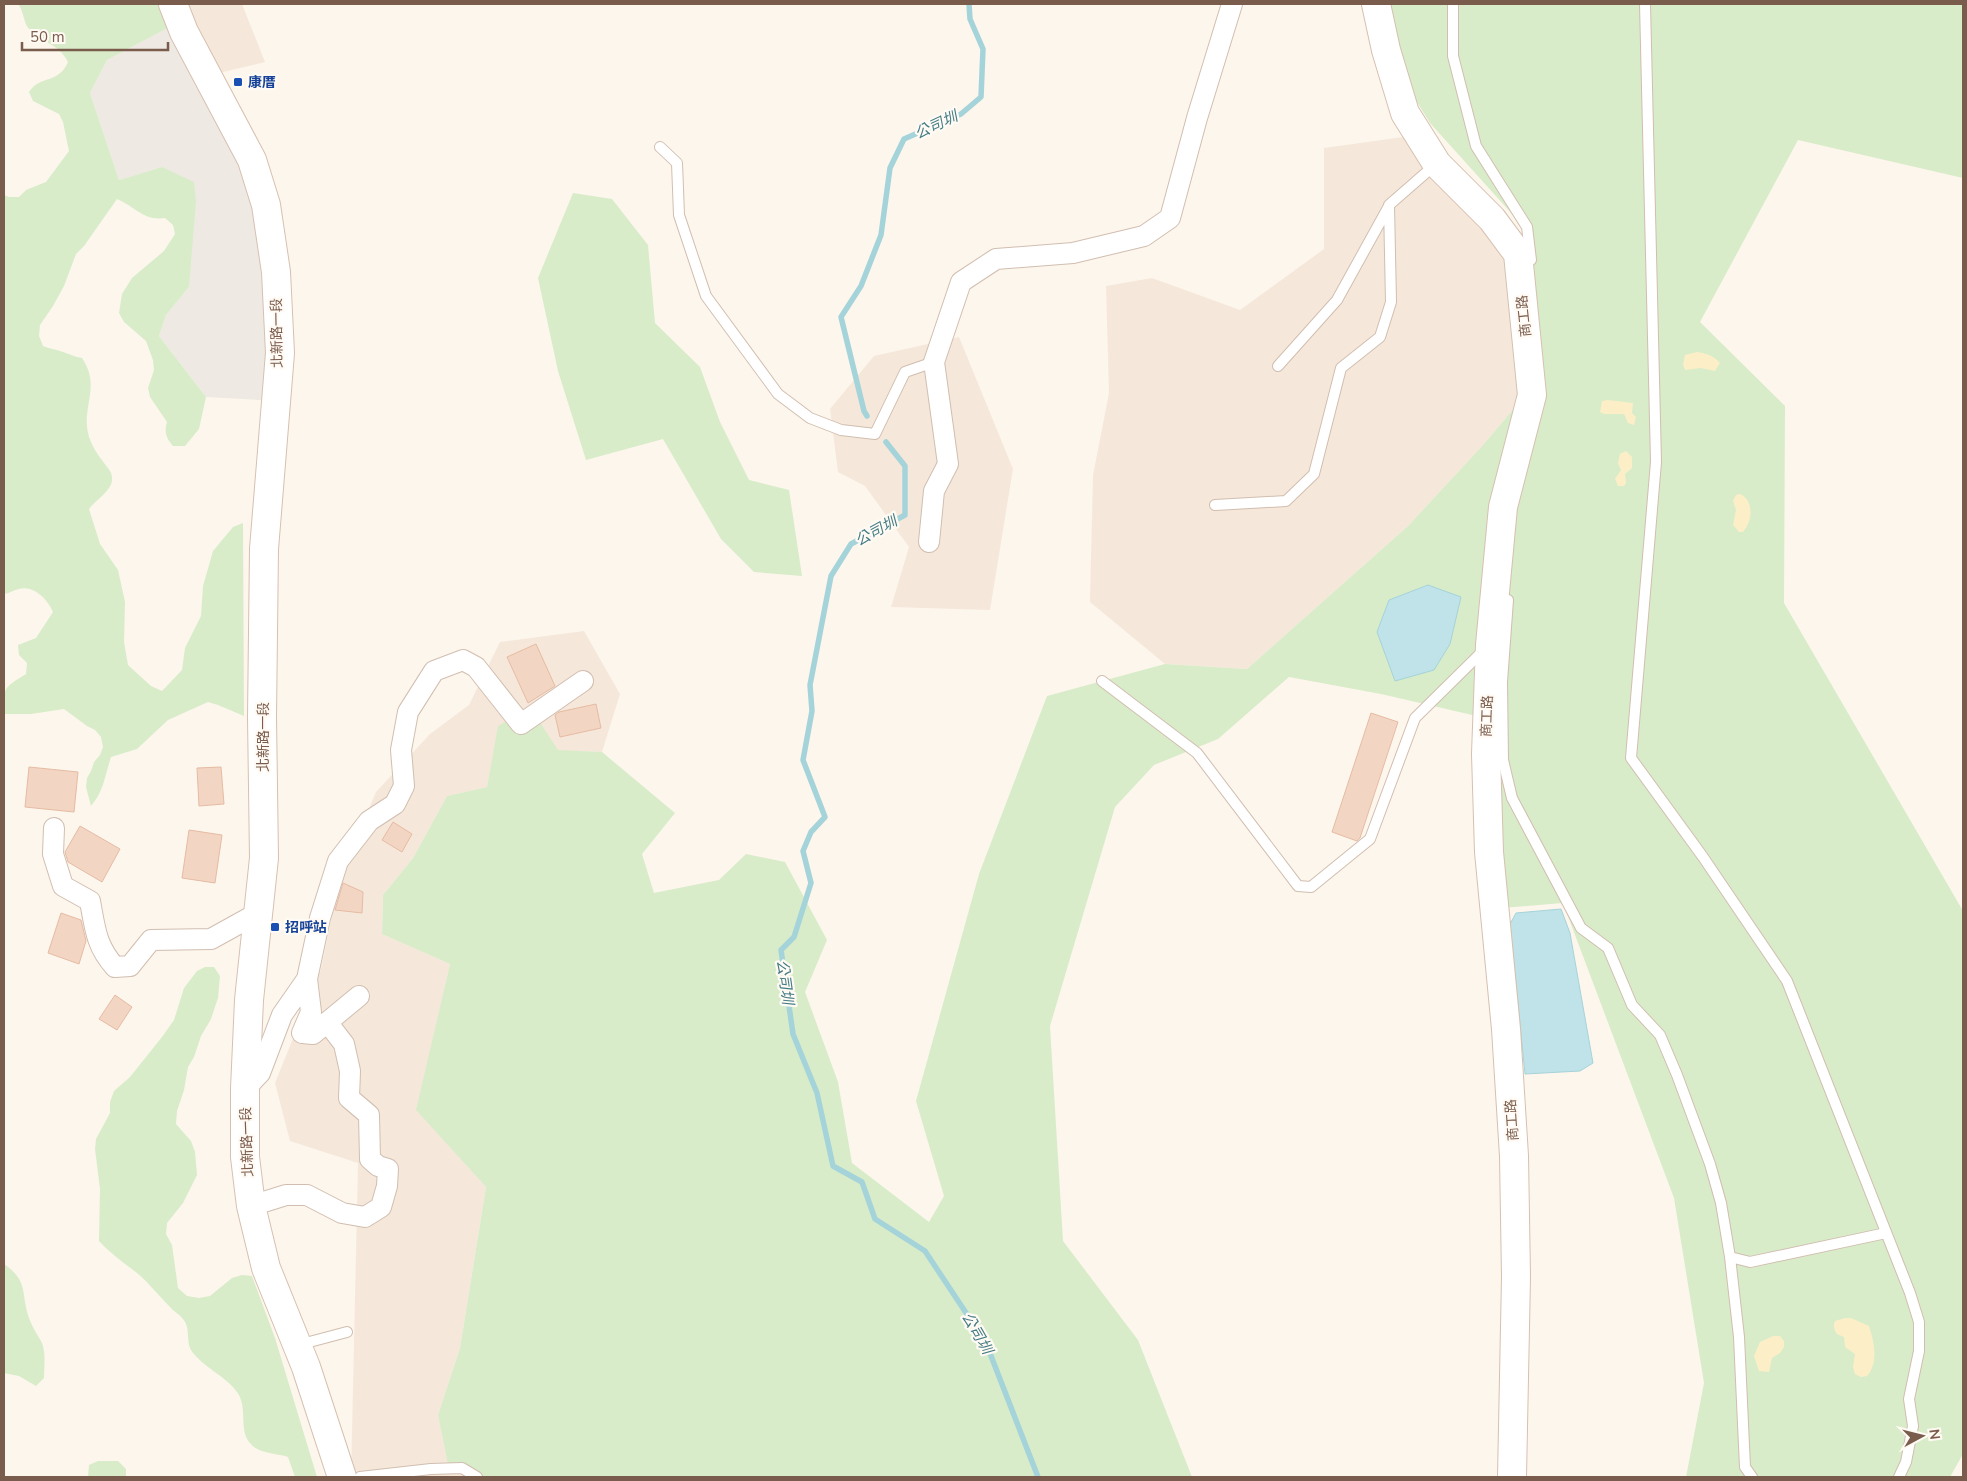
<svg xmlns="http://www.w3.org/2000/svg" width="1967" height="1481" viewBox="0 0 1967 1481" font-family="'Nunito Sans','Noto Sans TC',sans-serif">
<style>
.residential{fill:#f5e8da}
.industrial{fill:#efe9e4}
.green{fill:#d8ecc9;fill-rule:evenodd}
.sand{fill:#fcefc7}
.water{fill:#bfe3e8;stroke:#a5d3da}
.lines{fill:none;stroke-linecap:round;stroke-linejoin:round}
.stream{stroke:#a5d3da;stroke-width:5.5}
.building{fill:#f3d5c3;stroke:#e6bba3}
.lane-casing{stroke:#d1beb0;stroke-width:12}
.street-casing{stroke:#d1beb0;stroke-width:22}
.secondary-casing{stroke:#d6c0b0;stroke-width:30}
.lane{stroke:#fff;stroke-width:10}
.street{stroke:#fff;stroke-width:20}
.secondary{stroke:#fff;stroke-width:28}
.transit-dot{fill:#1a4fb4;stroke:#fffaf3;stroke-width:2}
.labels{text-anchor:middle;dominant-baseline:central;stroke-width:4.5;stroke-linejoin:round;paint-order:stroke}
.transit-label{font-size:14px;font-weight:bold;fill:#164399;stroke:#fffaf3;text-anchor:start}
.street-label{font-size:14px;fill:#7a5c4d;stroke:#fffaf3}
.water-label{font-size:15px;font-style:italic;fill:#437c86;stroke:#fffaf3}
</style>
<rect width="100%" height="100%" fill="#fdf6ec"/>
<path class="residential" d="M 177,4 L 242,4 L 265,62 L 219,73 Z
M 1425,134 L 1521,252 L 1538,380 L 1483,445 L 1408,526 L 1247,669 L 1165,664 L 1090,602 L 1093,475 L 1109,393 L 1106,286 L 1152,278 L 1240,310 L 1324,249 L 1324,148 Z
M 959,337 L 1013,469 L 990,610 L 891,607 L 909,547 L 865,486 L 838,472 L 830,409 L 874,356 Z
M 584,631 L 620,694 L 602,752 L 558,751 L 530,708 L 499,726 L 487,787 L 447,796 L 413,858 L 383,895 L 382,934 L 450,964 L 417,1110 L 486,1187 L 460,1348 L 438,1415 L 448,1465 L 483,1477 L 351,1477 L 358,1163 L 290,1141 L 275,1083 L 321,969 L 339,880 L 376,792 L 430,734 L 469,705 L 500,642 Z"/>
<path class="industrial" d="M 183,20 L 269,190 L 277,401 L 206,397 L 159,336 L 166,315 L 189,287 L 162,167 L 119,180 L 90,93 L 107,60 Z"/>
<path class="green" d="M 18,4 L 177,4 L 183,20 L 107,60 L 90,93 L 119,180 L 162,167 L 194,182 L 196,201 L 189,287 L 166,315 L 159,336 L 206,397 L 199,429 L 185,446 L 173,446 C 166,438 164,432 167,422 L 150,397 L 148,388 L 154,370 L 153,360 L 146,341 L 124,322 L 119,313 L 122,294 L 132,278 L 164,251 L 175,234 L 173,225 L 165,218 C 143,221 136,207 117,199 L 84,246 L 76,254 L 64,286 L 53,306 L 40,325 L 39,336 L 43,346 C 49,349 56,349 63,352 C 70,354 75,357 82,358 C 101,386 82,405 88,433 C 90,442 96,453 102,460 C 106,467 113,471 112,480 C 112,490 96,500 89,509 L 100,544 L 118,570 L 125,602 L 124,642 L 128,665 L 151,686 L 162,691 L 182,670 L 185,648 L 201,616 L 203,586 L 213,551 L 233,527 L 243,523 L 244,716 L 218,705 L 208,702 L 168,720 L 137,749 L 111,757 C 105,775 104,791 91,806 L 86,787 L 87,778 L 91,771 L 94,762 L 100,755 L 103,747 L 101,737 L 95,730 L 87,726 L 64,709 L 31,714 L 4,714 C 4,687 2,689 26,674 L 27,663 L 19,655 L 18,645 L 36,638 L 53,612 C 48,600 34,585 19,589 C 14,590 10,593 4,594 L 4,195 L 9,197 L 19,197 L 26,190 L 46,182 L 69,151 L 63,122 L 59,114 L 33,101 L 29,92 C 41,74 58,85 68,62 C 58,42 40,43 29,29 C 23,22 24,11 18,4 Z
M 1390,4 L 1963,4 L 1963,178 L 1798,140 L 1700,322 L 1785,406 L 1784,603 L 1963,911 L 1963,1454 L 1950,1477 L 1686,1477 L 1704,1383 L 1674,1198 L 1563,903 L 1502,908 L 1498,719 L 1512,508 L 1543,379 L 1522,225 L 1430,123 L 1401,76 Z
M 573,193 L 612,199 L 648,245 L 655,323 L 700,367 L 720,422 L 749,480 L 789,490 L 802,576 L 754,572 L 721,539 L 663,439 L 586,460 L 558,371 L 538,278 Z
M 1538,380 L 1507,508 L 1494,720 L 1381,694 L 1289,677 L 1218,739 L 1154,765 L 1115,807 L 1050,1026 L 1063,1241 L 1138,1340 L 1192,1477 L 483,1477 L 448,1465 L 438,1415 L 460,1348 L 486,1187 L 416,1110 L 450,964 L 382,934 L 383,895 L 413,858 L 447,796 L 487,787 L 498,726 L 530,707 L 558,750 L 602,752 L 675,813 L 642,854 L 654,893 L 719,880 L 746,854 L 785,862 L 827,940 L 805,992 L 838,1082 L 852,1163 L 929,1222 L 944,1196 L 916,1101 L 979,874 L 1047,696 L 1165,664 L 1247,669 L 1408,526 L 1483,445 ZM 1428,585 L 1377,633 L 1390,600 Z
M 205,967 L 214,967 L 220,976 L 218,998 L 211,1019 L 201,1036 L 194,1057 L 188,1067 L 184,1090 L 177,1111 L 176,1124 L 191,1141 L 195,1152 L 197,1175 L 183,1203 L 167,1223 L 166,1234 L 172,1245 L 178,1288 L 187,1296 L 199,1298 L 210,1296 L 232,1278 L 242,1275 L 252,1276 L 275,1338 L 317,1477 L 295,1477 L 288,1457 C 277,1453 258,1454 250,1443 C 239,1431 247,1410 239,1395 C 229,1378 206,1369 194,1354 C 184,1343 192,1330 183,1319 C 179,1314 173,1311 169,1306 C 158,1295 149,1283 137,1273 C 124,1263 110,1253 99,1241 L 100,1189 L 95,1149 L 96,1139 L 110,1113 L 110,1102 L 114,1091 L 130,1077 L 162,1037 L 174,1020 L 184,988 L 197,971 Z
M 4,1264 C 28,1281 21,1291 28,1315 C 31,1325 37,1334 42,1343 C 46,1354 44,1367 44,1378 L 36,1386 L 19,1376 L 4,1373 Z
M 98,1461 L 118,1461 L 126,1469 L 126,1477 L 88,1477 L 89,1465 Z"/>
<path class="sand" d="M 1697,352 C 1706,353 1714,356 1720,363 L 1715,371 L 1701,368 L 1685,370 L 1683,365 L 1685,355 Z
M 1608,400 L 1633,403 L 1632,413 L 1636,417 L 1634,425 L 1628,423 L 1624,414 L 1604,414 L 1600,412 L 1602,401 Z
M 1626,451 L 1632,457 L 1632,468 L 1625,474 L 1626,483 L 1624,486 L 1618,486 L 1615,479 L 1621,470 L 1618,463 L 1620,454 Z
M 1740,494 C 1754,500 1753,521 1743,532 L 1739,532 L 1733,525 L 1736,510 L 1733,501 L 1736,495 Z
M 1845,1318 L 1851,1318 L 1869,1326 C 1874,1341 1879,1363 1867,1376 L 1861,1377 L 1855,1374 L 1853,1367 L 1855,1354 L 1845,1347 L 1844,1337 L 1837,1334 C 1834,1330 1833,1326 1835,1321 Z
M 1773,1336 L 1780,1336 L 1784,1341 L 1784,1347 L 1780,1353 L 1772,1358 L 1769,1372 L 1759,1371 L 1754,1356 L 1760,1342 Z"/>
<path class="water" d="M 1428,585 L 1461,597 L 1450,644 L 1434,670 L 1395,681 L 1377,632 L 1389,600 Z
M 1561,909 L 1570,933 L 1593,1063 L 1580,1071 L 1525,1074 L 1510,924 L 1516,913 Z"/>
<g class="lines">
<path class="stream" d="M 867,416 L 864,411 L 841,317 L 861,286 L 881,235 L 890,168 L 904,139 L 961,114 L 981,97 L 983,49 L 970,19 L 969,4
M 886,442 L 905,466 L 905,515 L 851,544 L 831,576 L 810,685 L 812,711 L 803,760 L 825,817 L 811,832 L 803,851 L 811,883 L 794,937 L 781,950 L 793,1034 L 817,1093 L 833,1166 L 862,1182 L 875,1219 L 925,1251 L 986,1343 L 1038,1477"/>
</g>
<path class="building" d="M 536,644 L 555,686 L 528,703 L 507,657 Z
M 596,704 L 601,728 L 560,737 L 555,715 L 559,712 Z
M 1371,713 L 1398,722 L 1360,838 L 1357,841 L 1332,832 Z
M 29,767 L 78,772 L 74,812 L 25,807 Z
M 221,767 L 224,804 L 199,806 L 197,768 Z
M 393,822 L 412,834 L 402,852 L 382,840 Z
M 80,826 L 120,849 L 102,882 L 68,862 L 65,852 Z
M 189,830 L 222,835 L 215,883 L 182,878 Z
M 343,883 L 363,892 L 362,913 L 335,910 Z
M 61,913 L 81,920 L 86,941 L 79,964 L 48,953 Z
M 115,995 L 132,1007 L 117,1030 L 99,1019 Z"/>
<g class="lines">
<defs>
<path id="lane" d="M 1453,4 L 1453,56 L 1476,146 L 1527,227 L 1531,260
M 1645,4 L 1656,462 L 1631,758 L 1703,857 L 1787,981 L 1910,1293 L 1919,1322 L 1919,1351 L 1909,1399 L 1913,1426 L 1906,1462 L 1899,1477
M 660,147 L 677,163 L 679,215 L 706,296 L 778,394 L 810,418 L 841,430 L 875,434 L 905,372 L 934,362
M 1278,366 L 1337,300 L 1389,206
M 1215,505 L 1286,501 L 1314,474 L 1341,368 L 1380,337 L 1391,302 L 1389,205 L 1436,164
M 1508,600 L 1502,682 L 1503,760 L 1512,798 L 1581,928 L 1608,948 L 1632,1005 L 1660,1035 L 1677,1075 L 1710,1164 L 1721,1203 L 1730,1257 L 1739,1337 L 1745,1467 L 1752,1477
M 1102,681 L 1197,753 L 1298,886 L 1311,887 L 1370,839 L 1415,718 L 1485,649
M 1730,1257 L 1750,1262 L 1886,1233
M 298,1345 L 347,1332
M 360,1477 L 431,1469 L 462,1468 L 477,1477"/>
<path id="street" d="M 929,542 L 934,491 L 948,464 L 934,362 L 961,282 L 996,259 L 1073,253 L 1144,236 L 1170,218 L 1197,118 L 1232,4
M 54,828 L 53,854 L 63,886 L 90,901 C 95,928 96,946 115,967 L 130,966 L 151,940 L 211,939 L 258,913
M 307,979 L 311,1012 L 302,1033 L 313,1034 L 359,996
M 245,1089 L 260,1073 L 282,1015 L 307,979 L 320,918 L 338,861 L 369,821 L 395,804 L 404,786 L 401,750 L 408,712 L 434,671 L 463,660 L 476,667 L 521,724 L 583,681
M 251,1206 L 286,1195 L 307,1195 L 342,1213 L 365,1217 L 381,1207 L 387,1186 L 388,1169 L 378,1166 L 370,1159 L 369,1115 L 349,1098 L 350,1071 L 344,1044 L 327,1022"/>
<path id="secondary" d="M 173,4 L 184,32 L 252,160 L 266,205 L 276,272 L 280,353 L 264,549 L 262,717 L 264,858 L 249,1000 L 245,1089 L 245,1157 L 251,1206 L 266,1268 L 306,1367 L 342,1477
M 1376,4 L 1386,50 L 1405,113 L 1437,164 L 1492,219 L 1518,254 L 1532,395 L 1503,507 L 1490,645 L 1486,754 L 1489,852 L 1506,1029 L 1514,1156 L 1516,1277 L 1512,1477"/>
</defs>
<use href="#lane" class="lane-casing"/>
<use href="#street" class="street-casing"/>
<use href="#secondary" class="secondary-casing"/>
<use href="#lane" class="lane"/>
<use href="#street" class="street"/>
<use href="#secondary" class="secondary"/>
</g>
<g class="transit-dot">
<rect x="233" y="77" width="10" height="10" rx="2.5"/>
<rect x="270" y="922" width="10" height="10" rx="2.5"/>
</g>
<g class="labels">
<g class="transit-label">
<text x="248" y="82">康厝</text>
<text x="285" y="927">招呼站</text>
</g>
<g class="street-label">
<text transform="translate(1524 316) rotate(-96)">商工路</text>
<text transform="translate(277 333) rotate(-91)">北新路一段</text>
<text transform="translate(1487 716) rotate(-88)">商工路</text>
<text transform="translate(263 737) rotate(-90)">北新路一段</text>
<text transform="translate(1512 1120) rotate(-94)">商工路</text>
<text transform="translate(247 1142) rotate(-92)">北新路一段</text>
</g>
<g class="water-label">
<text transform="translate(936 125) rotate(-25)">公司圳</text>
<text transform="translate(876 531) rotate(-29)">公司圳</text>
<text transform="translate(785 982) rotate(82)">公司圳</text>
<text transform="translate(977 1333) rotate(60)">公司圳</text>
</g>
</g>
<rect width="1967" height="1481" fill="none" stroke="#7a5c4d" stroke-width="10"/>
<g transform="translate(1922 1436) rotate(83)" stroke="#fffaf3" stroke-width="4" paint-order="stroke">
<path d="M0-4L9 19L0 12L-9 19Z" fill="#7a5c4d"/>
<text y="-8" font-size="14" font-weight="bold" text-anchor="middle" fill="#7a5c4d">N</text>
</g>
<path d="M22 42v8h146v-8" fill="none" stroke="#7a5c4d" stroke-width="2.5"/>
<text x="30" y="42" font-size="15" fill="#7a5c4d" stroke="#fffaf3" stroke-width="4" paint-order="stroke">50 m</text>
</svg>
